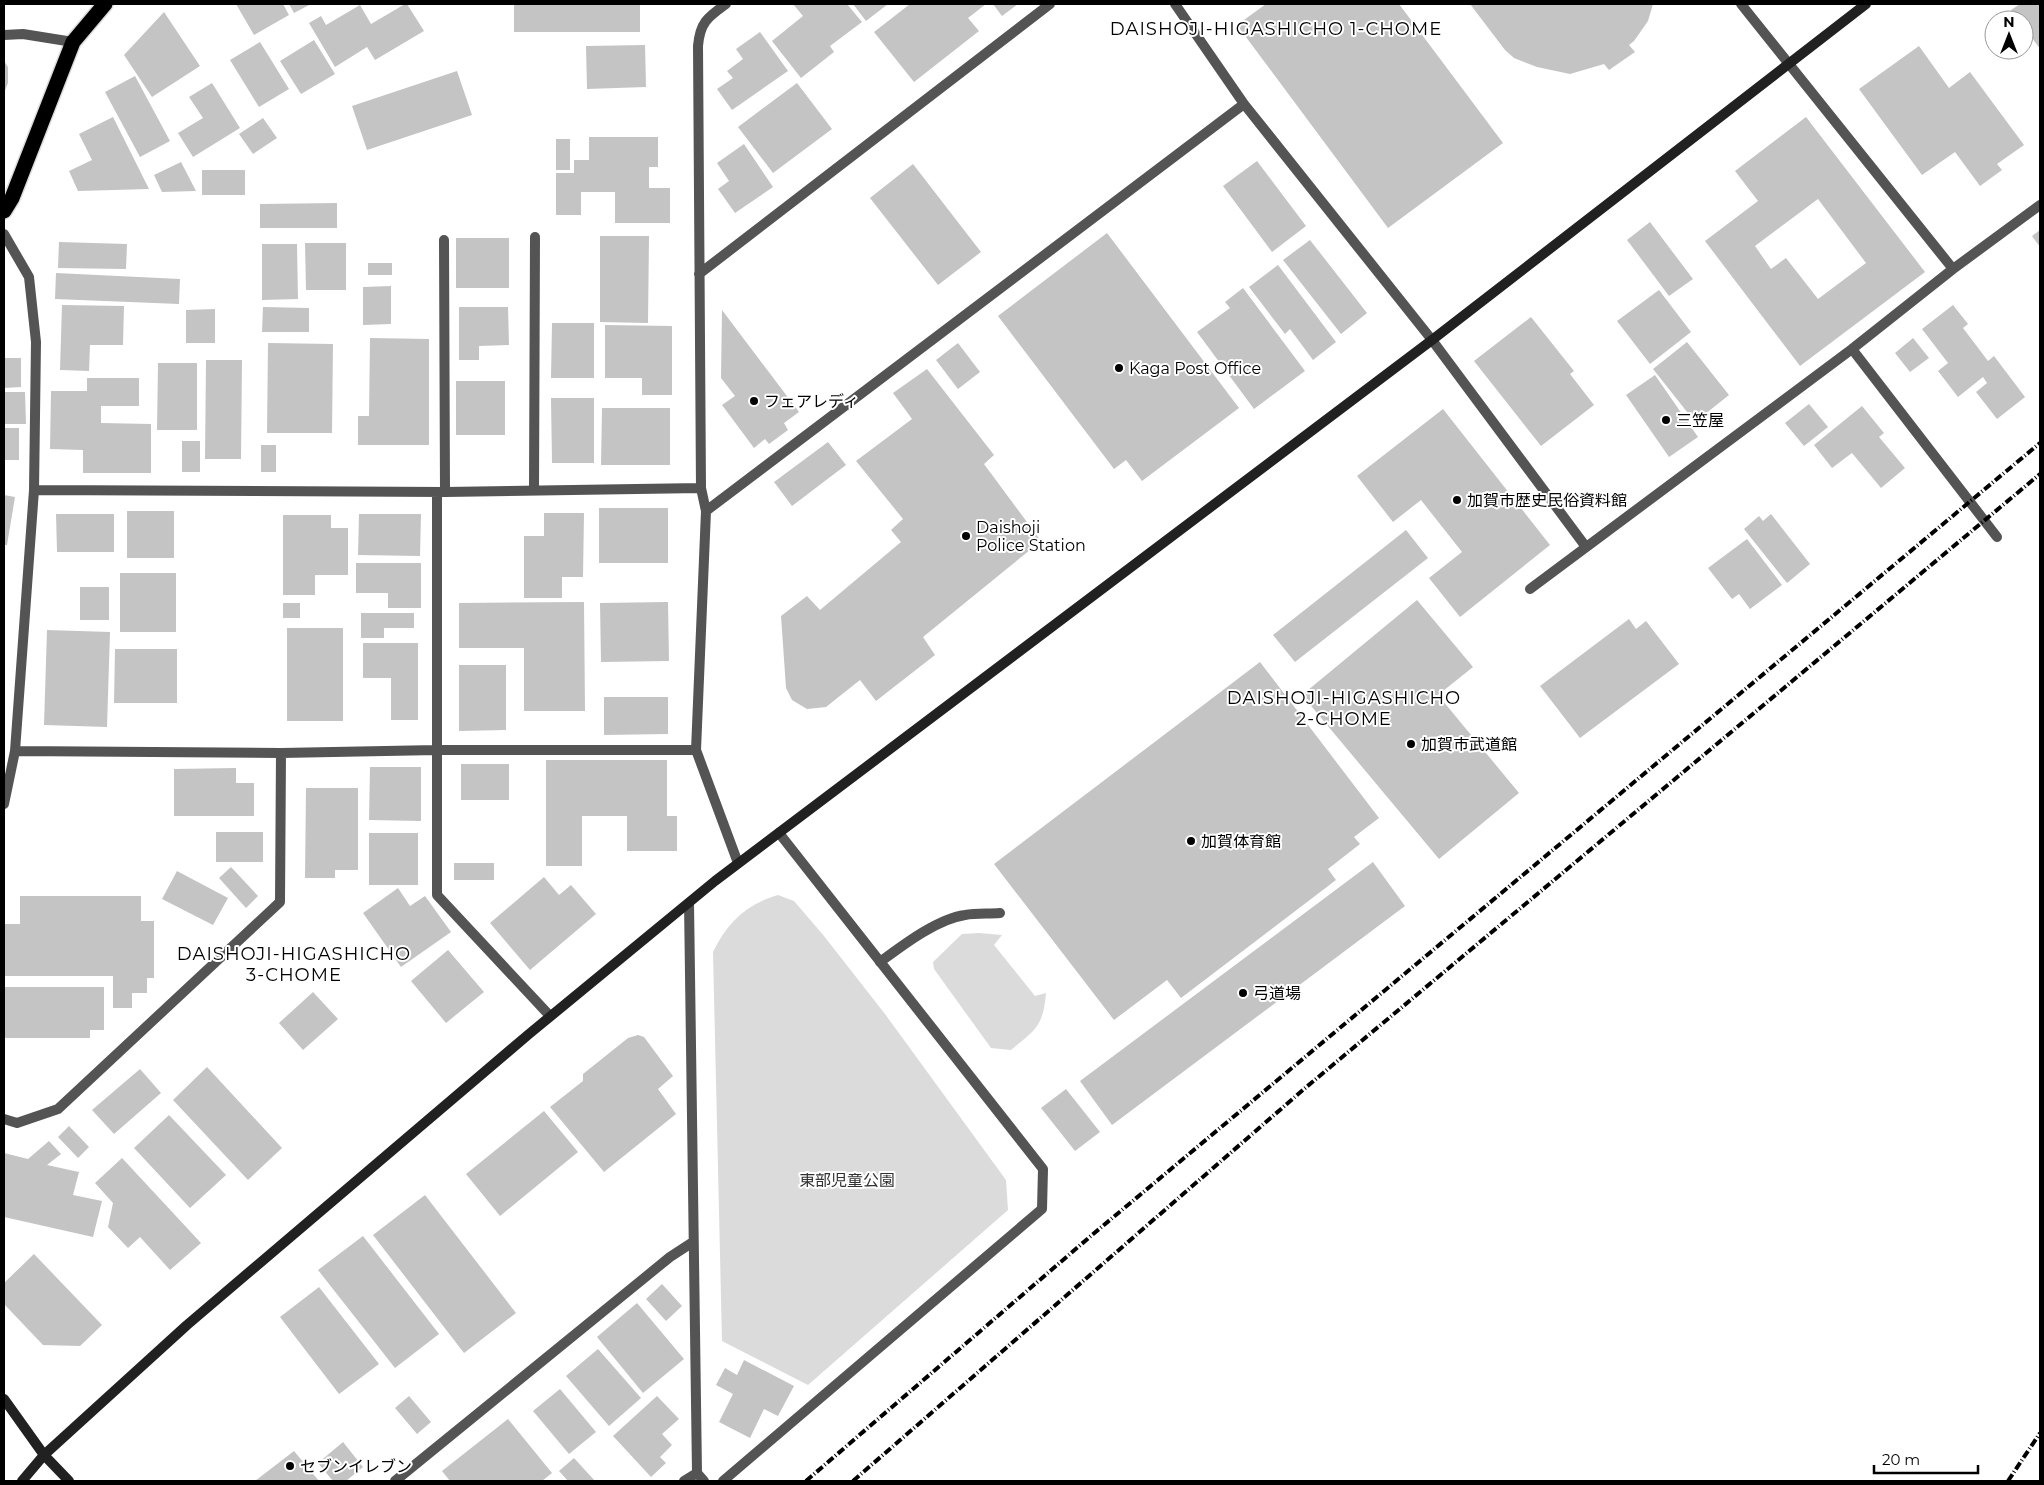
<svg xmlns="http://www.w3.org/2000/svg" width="2044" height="1485" viewBox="0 0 2044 1485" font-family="Montserrat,'Noto Sans JP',sans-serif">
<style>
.green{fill:#dbdbdb}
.building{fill:#c4c4c4;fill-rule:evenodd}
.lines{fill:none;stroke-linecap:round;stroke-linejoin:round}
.highway-casing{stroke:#dbdbdb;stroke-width:18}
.lane{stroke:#545454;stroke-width:10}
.street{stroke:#545454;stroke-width:10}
.secondary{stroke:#212121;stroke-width:10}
.highway{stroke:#000;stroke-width:15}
.rail{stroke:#000;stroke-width:4;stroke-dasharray:8 2.5 1 2.5;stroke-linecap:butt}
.poi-dot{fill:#000;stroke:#fff;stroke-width:2}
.labels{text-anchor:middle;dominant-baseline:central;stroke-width:4;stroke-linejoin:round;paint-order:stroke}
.poi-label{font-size:16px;fill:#000;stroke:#fff;text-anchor:start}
.park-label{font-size:16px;fill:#323232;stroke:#fff}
.neighbourhood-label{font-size:18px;letter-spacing:1px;fill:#000;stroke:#fff}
</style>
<rect width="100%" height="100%" fill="#fff"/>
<path class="green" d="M 778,895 L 794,901 L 824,936 L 885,1014 L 1006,1180 L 1008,1210 L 808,1385 L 722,1341 L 713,952 C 727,923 746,904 778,895 Z
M 979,933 L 1002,935 L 994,945 L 1035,996 L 1046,993 C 1043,1027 1036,1029 1011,1050 L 991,1048 L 934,969 L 933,962 L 962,934 Z"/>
<path class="building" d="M 236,4 L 283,4 L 289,15 L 254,35 Z
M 289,4 L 311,4 L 294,13 Z
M 405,4 L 407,4 L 424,31 L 375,60 L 367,47 L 335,67 L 309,23 L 321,16 L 326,25 L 360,5 L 371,24 Z
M 514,4 L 640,4 L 640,32 L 514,32 Z
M 793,4 L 847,4 L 862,22 L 830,46 L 834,52 L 801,78 L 772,41 L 803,16 Z
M 853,4 L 888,4 L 866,21 Z
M 910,4 L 986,4 L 968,18 L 979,31 L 914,82 L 874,32 Z
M 993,4 L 1018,4 L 1002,16 Z
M 1266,4 L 1399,4 L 1503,143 L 1388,228 L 1237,25 Z
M 1470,4 L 1653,4 L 1648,21 L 1634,41 L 1629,45 L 1635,52 L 1609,70 L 1604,64 L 1570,74 L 1537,67 L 1514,58 L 1505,50 Z
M 2020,4 L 2040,4 L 2040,49 L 2024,27 L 2024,20 L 2019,20 L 2011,10 Z
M 164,12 L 200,66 L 152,97 L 124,55 Z
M 760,32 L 788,71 L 732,110 L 717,89 L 733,78 L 727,71 L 743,59 L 736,49 Z
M 314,40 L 335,74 L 301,94 L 280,61 Z
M 260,42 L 289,89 L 259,107 L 230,60 Z
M 645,45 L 646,87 L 587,89 L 586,46 Z
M 1919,46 L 1949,88 L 1970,72 L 2024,145 L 1997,164 L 2002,170 L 1980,186 L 1955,152 L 1922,175 L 1859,89 Z
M 4,61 L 8,67 L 8,83 L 4,93 Z
M 457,71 L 472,115 L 367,150 L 352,106 Z
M 135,76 L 170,141 L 140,157 L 105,92 Z
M 212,83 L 240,128 L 193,157 L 178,133 L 203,118 L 189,97 Z
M 797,83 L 832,129 L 773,173 L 738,127 Z
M 113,117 L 149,189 L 78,191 L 69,171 L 92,160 L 79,134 Z
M 1806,117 L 1925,272 L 1800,366 L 1705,241 L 1758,201 L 1735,171 ZM 1818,199 L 1866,263 L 1818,299 L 1786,258 L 1771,269 L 1755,246 Z
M 263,118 L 277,138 L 253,154 L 239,134 Z
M 589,137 L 658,137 L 658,167 L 649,167 L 649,188 L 670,188 L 670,223 L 615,223 L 615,192 L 581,192 L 581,215 L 556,215 L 556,173 L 574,173 L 574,160 L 589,160 Z
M 556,139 L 570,139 L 570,170 L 556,170 Z
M 744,144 L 773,187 L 735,213 L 718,189 L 729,181 L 717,163 Z
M 1257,161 L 1306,226 L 1272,252 L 1223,186 Z
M 181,162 L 196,191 L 162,192 L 154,175 Z
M 913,164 L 981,252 L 938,285 L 870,198 Z
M 202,170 L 245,170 L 245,195 L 202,195 Z
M 337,203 L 337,228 L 260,228 L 260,204 Z
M 1650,222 L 1693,279 L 1669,296 L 1627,240 Z
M 2040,230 L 2040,247 L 2032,236 Z
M 1107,233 L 1239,408 L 1142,481 L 1126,460 L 1114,469 L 998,316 Z
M 600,236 L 649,236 L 648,323 L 600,322 Z
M 456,238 L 509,238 L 509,288 L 456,288 Z
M 1310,240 L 1367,313 L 1341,334 L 1283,260 Z
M 59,242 L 127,244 L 126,269 L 58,268 Z
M 305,243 L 346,243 L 346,290 L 306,290 Z
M 262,244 L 297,244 L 298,299 L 262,300 Z
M 368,263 L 392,263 L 392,275 L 368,275 Z
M 1278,265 L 1336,342 L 1313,360 L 1290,329 L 1285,334 L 1249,287 Z
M 56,273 L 180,279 L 179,304 L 55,299 Z
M 391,286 L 391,324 L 363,325 L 363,287 Z
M 1243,288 L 1305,371 L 1254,409 L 1197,332 L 1230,308 L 1225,302 Z
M 1659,290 L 1691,332 L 1650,364 L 1617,321 Z
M 62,305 L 124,306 L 123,345 L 90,345 L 89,371 L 60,370 Z
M 1953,305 L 1968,324 L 1963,328 L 1988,361 L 1994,356 L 2025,397 L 1997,419 L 1976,392 L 1987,383 L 1983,377 L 1958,397 L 1938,371 L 1948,363 L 1922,329 Z
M 263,307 L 309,308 L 309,332 L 262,332 Z
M 459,307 L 508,307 L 509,345 L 479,346 L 479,360 L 459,360 Z
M 215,309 L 215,343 L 186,343 L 186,310 Z
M 722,310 L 799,412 L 784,423 L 788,430 L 769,444 L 765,439 L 754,448 L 722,405 L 735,396 L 721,378 Z
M 1531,317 L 1574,371 L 1570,374 L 1594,405 L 1541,446 L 1474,361 Z
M 552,323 L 594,323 L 594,378 L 551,378 Z
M 605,325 L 672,326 L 672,395 L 642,395 L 642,378 L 605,378 Z
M 370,338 L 429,339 L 429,445 L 358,445 L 358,416 L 369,416 Z
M 1913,338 L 1929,358 L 1910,372 L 1895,353 Z
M 1687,342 L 1729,395 L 1695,422 L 1653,369 Z
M 268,343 L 333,344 L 332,433 L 267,433 Z
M 958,343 L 980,372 L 958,389 L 936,360 Z
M 4,358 L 21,358 L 21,387 L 4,388 Z
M 206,360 L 242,360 L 241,459 L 205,459 Z
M 158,363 L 197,363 L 197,430 L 157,430 Z
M 927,369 L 994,455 L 984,464 L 1041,541 L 923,637 L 935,655 L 876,701 L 860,680 L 826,707 L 807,709 L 792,700 L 786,688 L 781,616 L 807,596 L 820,610 L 901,542 L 891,530 L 903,519 L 856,461 L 912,419 L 893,393 Z
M 1655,375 L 1698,437 L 1669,457 L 1626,395 Z
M 87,378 L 139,378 L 139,406 L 101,406 L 101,423 L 151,424 L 151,473 L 83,473 L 83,450 L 50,449 L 51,391 L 87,391 Z
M 456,381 L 505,381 L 505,435 L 456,435 Z
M 4,392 L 25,392 L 26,424 L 4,424 Z
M 551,398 L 594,398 L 594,463 L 552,463 Z
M 1809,404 L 1828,427 L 1804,446 L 1785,423 Z
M 1862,406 L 1884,433 L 1879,437 L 1905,468 L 1881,488 L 1852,453 L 1832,468 L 1814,445 Z
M 602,408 L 670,408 L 670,465 L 601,465 Z
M 1443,409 L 1550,545 L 1460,617 L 1429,578 L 1462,552 L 1421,500 L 1393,522 L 1357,476 Z
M 4,428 L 19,428 L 19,460 L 4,460 Z
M 182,441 L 200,441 L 200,472 L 182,472 Z
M 828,442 L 846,465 L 792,506 L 774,482 Z
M 261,445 L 276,445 L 276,472 L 261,472 Z
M 4,495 L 15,497 L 7,545 L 4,545 Z
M 599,508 L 668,508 L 668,563 L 599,563 Z
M 127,511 L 174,511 L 174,558 L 127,558 Z
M 544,513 L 584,513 L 583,577 L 562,577 L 562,598 L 524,598 L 524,536 L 544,536 Z
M 56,514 L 114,514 L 114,552 L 57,552 Z
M 359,514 L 421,514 L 420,556 L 358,555 Z
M 1771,514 L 1810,564 L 1787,583 L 1744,529 L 1759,516 L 1763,521 Z
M 283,515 L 331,515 L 331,528 L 348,528 L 348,575 L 315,575 L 315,595 L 283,595 Z
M 1406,530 L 1428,558 L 1295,662 L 1273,635 Z
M 1747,539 L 1782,585 L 1750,609 L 1739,594 L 1732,599 L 1708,568 Z
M 356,563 L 421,563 L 421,608 L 388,608 L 388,593 L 356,593 Z
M 120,573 L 176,573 L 176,632 L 120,632 Z
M 80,587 L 109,587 L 109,620 L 80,620 Z
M 1417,600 L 1473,667 L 1438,695 L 1519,793 L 1439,859 L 1302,695 Z
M 584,602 L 585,711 L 524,711 L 524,648 L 459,648 L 459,603 Z
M 668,602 L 669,661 L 601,662 L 600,603 Z
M 283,603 L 300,603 L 300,618 L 283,618 Z
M 361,613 L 414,613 L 414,628 L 384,628 L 384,638 L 361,638 Z
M 1629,619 L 1636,629 L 1646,621 L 1679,664 L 1580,738 L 1540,686 Z
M 287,628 L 343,628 L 343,721 L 287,721 Z
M 47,630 L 110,632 L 107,727 L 44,725 Z
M 363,643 L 418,643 L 418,720 L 391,720 L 391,678 L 363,678 Z
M 115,649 L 177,649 L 177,703 L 114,703 Z
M 1260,662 L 1379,818 L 1354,837 L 1360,844 L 1328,869 L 1336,880 L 1181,998 L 1167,980 L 1114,1020 L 994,864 Z
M 459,665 L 506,665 L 506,730 L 459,731 Z
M 604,697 L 668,697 L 668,734 L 604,735 Z
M 546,760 L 667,760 L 667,816 L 677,816 L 677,851 L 627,851 L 627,816 L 582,816 L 582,866 L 546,866 Z
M 461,764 L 509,764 L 509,800 L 461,800 Z
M 370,767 L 421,767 L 421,821 L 369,820 Z
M 236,768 L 236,783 L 254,783 L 254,816 L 174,816 L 174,769 Z
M 306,788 L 358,788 L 358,870 L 335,870 L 335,878 L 305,878 Z
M 216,832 L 263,832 L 263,862 L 216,862 Z
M 369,833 L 418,833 L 418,885 L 369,885 Z
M 1373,862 L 1405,906 L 1112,1125 L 1080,1081 Z
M 454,863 L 494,863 L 494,880 L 454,880 Z
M 231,867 L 258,896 L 246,908 L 219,878 Z
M 177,871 L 228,898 L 213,925 L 162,899 Z
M 544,877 L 559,895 L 571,885 L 596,914 L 530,970 L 490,923 Z
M 398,888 L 410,906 L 425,896 L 451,932 L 401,967 L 363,913 Z
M 20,896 L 141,896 L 141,921 L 154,921 L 154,978 L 147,978 L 147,993 L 132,993 L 132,1008 L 113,1008 L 113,976 L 4,976 L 4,924 L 20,924 Z
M 448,950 L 484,992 L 446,1023 L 411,981 Z
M 4,987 L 104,987 L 104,1030 L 90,1030 L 90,1038 L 4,1038 Z
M 313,992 L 338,1019 L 303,1050 L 279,1023 Z
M 638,1035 L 644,1037 L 673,1076 L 658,1089 L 676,1114 L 604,1172 L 550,1107 L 583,1081 L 583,1074 L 628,1038 Z
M 207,1067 L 282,1148 L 248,1180 L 173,1100 Z
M 140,1069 L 161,1093 L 114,1134 L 92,1110 Z
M 1066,1089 L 1100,1132 L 1075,1151 L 1041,1108 Z
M 544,1111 L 578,1152 L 500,1216 L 466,1174 Z
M 169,1115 L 226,1175 L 190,1208 L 134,1148 Z
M 69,1126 L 89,1147 L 78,1158 L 58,1137 Z
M 49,1141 L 61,1154 L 47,1165 L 79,1172 L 73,1195 L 102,1201 L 93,1237 L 4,1217 L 4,1153 L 28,1159 Z
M 122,1158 L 201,1243 L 170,1270 L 140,1237 L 128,1248 L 108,1227 L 113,1203 L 95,1183 Z
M 425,1195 L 516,1313 L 464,1353 L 373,1235 Z
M 363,1236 L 439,1334 L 395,1368 L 318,1270 Z
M 34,1254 L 102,1325 L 80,1346 L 43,1345 L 4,1304 L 4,1283 Z
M 662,1284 L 682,1306 L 666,1321 L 646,1299 Z
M 319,1287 L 379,1364 L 339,1394 L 280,1317 Z
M 637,1303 L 684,1359 L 643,1393 L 597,1337 Z
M 598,1349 L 641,1398 L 609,1426 L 566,1376 Z
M 744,1360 L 794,1386 L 778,1416 L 764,1409 L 750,1438 L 719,1422 L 733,1394 L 716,1385 L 725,1368 L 737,1375 Z
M 560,1389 L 596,1432 L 569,1454 L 533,1411 Z
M 409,1396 L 431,1422 L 417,1434 L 395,1408 Z
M 657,1396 L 679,1419 L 662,1434 L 672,1445 L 660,1457 L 666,1463 L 651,1477 L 613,1436 Z
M 508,1419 L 552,1473 L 542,1481 L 450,1481 L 442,1471 Z
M 343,1442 L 363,1467 L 346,1481 L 333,1481 L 318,1463 Z
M 294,1451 L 319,1481 L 255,1481 Z
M 574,1458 L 595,1481 L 568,1481 L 559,1471 Z"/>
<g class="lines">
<defs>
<path id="highway" d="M 4,211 L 12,198 L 73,42 L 105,4"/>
</defs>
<use href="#highway" class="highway-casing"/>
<path class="lane" d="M 444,240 L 445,492
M 534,490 L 535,237
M 880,962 C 903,945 937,919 965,915 C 976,913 989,914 1000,913"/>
<path class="street" d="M 726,4 C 708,17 700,22 698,46 L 701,488 L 706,511 L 696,750 L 738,863
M 1175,4 L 1244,104 L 1432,340 L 1586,547
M 1741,4 L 1953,269
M 4,35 L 23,34 L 73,42
M 4,234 L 29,277 L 36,342 L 34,490 L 15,751 L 4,804
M 699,274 L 1050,4
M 1852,349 L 1997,537
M 34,490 L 445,492 L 701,488
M 437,492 L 437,895 L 550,1016
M 706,511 L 1244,104
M 1530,589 L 1852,349 L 1953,269 L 2040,205
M 15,751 L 281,753 L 437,750 L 696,750
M 689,903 L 697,1473 L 704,1481
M 4,1119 L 17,1123 L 58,1109 L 280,902 L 281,753
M 395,1481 L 670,1257 L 693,1242
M 684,1481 L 697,1473
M 723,1481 L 1042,1209 L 1043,1169 L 779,833"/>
<path class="secondary" d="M 4,1399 L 44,1455 L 69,1481
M 22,1481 L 44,1455 L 187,1325 L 529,1034 L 715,881 L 1432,340 L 1866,4"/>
<use href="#highway" class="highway"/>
<path class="rail" d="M 806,1481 L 1092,1235 L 2040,443
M 853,1481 L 1304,1089 L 2040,474
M 2008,1481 L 2040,1433"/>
</g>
<g class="poi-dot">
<circle cx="1119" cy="368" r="5"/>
<circle cx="754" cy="401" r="5"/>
<circle cx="1666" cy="420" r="5"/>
<circle cx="1457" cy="500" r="5"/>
<circle cx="966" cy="536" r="5"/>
<circle cx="1411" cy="744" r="5"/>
<circle cx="1191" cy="841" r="5"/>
<circle cx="1243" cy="993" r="5"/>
<circle cx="290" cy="1466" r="5"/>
</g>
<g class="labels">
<g class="poi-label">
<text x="1129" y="368">Kaga Post Office</text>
<text x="764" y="401">フェアレディ</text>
<text x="1676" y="420">三笠屋</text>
<text x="1467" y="500">加賀市歴史民俗資料館</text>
<text x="976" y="527">Daishoji<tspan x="976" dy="18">Police Station</tspan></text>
<text x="1421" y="744">加賀市武道館</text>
<text x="1201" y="841">加賀体育館</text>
<text x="1253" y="993">弓道場</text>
<text x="300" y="1466">セブンイレブン</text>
</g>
<g class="park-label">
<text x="847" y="1180">東部児童公園</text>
</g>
<g class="neighbourhood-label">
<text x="1276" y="29">DAISHOJI-HIGASHICHO 1-CHOME</text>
<text x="1344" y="698">DAISHOJI-HIGASHICHO<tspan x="1344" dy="21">2-CHOME</tspan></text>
<text x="294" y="954">DAISHOJI-HIGASHICHO<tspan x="294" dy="21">3-CHOME</tspan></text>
</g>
</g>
<rect width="2044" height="1485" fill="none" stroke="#000000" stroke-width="10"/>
<g transform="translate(2009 35)"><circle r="24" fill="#ffffff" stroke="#999999"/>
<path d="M0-4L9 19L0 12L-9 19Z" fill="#000000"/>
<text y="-8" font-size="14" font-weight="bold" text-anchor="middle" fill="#000000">N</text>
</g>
<path d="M1874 1465v8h104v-8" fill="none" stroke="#000000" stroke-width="2.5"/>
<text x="1882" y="1465" font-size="15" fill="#000000" stroke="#ffffff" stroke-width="4" paint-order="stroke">20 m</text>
</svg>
